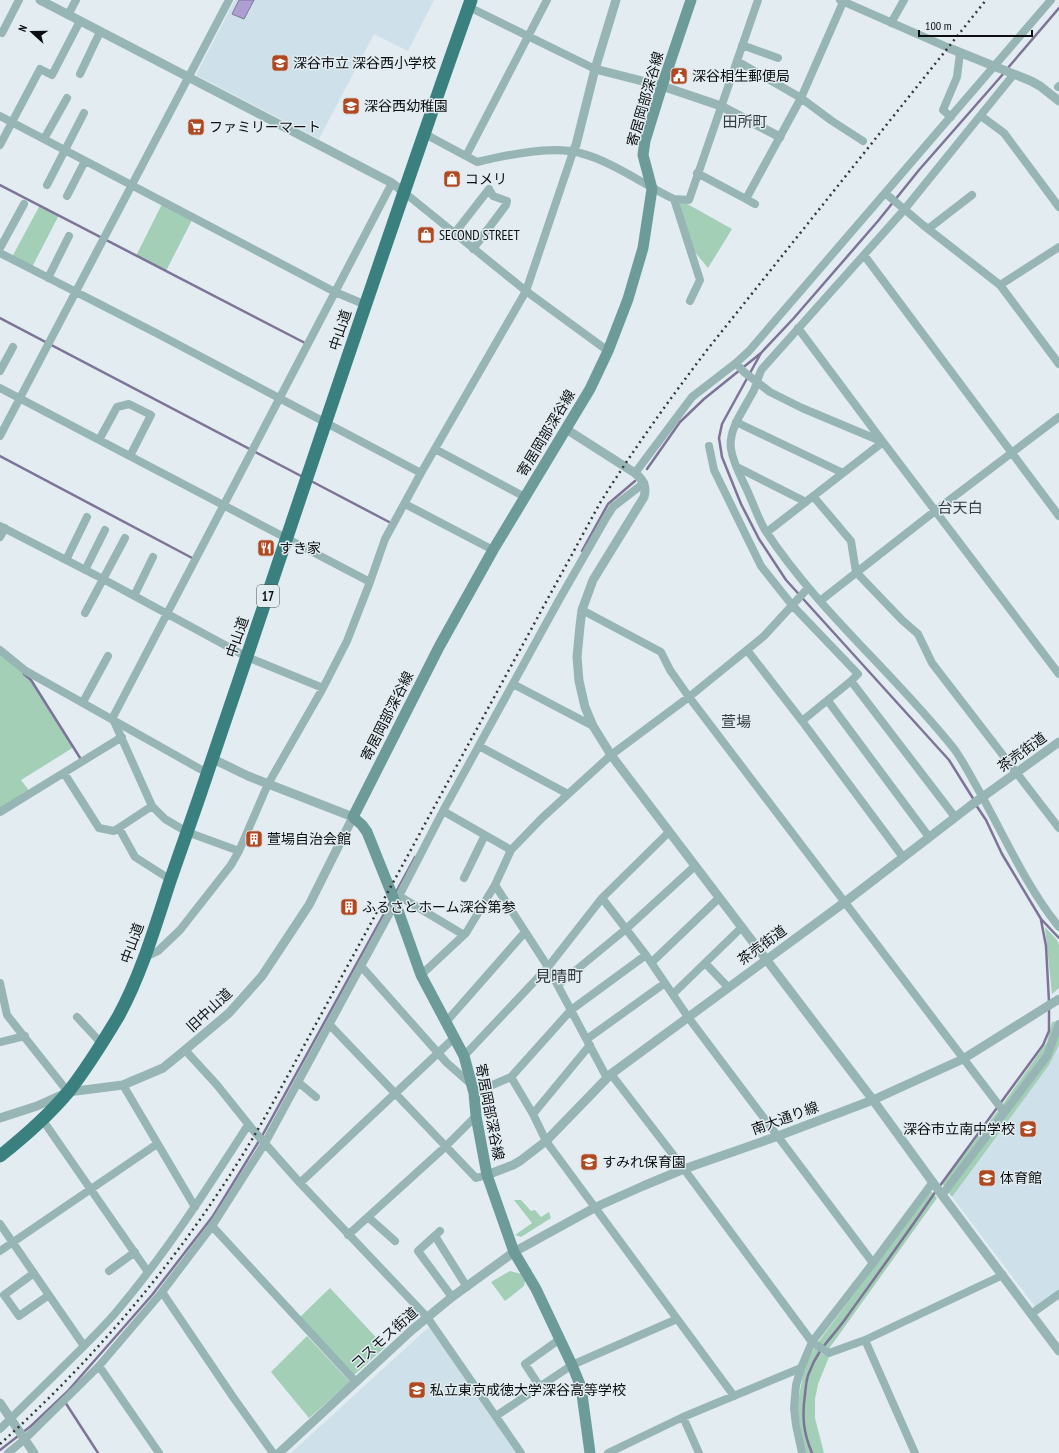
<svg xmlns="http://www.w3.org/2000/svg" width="1059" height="1453" viewBox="0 0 1059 1453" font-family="'PT Sans Narrow','Noto Sans JP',sans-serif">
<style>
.built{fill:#cee0e9}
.green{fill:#a2cfb6}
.water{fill:#ae9fd2;stroke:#7d7498}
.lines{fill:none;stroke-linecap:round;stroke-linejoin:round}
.stream{stroke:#7d7498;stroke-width:2.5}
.minor{stroke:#96b5b4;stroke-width:8}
.tertiary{stroke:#96b5b4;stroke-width:9}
.secondary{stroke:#6c9b9a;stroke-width:11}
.trunk{stroke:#3a807f;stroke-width:13}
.rail{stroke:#33373a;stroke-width:2.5;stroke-dasharray:2 4;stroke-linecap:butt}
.labels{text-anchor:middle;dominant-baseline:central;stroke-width:3;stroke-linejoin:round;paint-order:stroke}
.shield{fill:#e2ecf1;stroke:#4c5154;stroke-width:1}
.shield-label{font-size:13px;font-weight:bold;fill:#0c0f11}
.poi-label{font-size:14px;fill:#0c0f11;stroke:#e2ecf1;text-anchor:start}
.street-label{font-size:14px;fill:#0c0f11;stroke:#e2ecf1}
.neighbourhood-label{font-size:15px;fill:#343c40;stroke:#e2ecf1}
.quarter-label{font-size:16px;fill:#343c40;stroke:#e2ecf1}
</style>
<rect width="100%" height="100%" fill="#e2ecf1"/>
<path class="built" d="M 235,0 L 434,0 L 408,51 L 374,34 L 319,139 L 196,75 Z
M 1059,1038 L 1059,1291 L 1036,1308 L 953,1198 L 950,1191 Z
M 430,1326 L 517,1453 L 291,1453 Z"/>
<path class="green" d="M 682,201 L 732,229 L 708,268 L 694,251 L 679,206 Z
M 163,202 L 193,218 L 166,271 L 136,256 Z
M 40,205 L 59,215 L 31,269 L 11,259 Z
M 0,650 L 26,671 L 74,747 L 21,780 L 31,793 L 0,812 Z
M 1045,927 L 1057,940 L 1059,945 L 1059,988 L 1052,994 Z
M 1059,1021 L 1059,1045 L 1049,1065 L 952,1197 L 942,1183 L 1003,1104 L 1047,1042 L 1052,1022 Z
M 931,1191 L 937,1198 L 828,1350 L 822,1347 L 819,1352 L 829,1357 L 818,1384 L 815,1399 L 815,1418 L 824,1453 L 805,1453 L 797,1408 L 804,1368 L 816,1345 Z
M 514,1200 L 521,1200 L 531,1211 L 535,1210 L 541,1217 L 549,1212 L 551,1218 L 521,1237 L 515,1235 L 532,1223 Z
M 510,1271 L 521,1274 L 525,1281 L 524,1286 L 505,1301 L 491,1282 Z
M 330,1288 L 385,1347 L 354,1375 L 299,1318 Z
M 307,1336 L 350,1382 L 309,1418 L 271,1372 Z"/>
<path class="water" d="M 239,0 L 254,0 L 244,19 L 232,14 Z"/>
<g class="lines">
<path class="stream" d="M 1007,69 L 1059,8
M 0,185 L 307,344
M 0,318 L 303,477
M 761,353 L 728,413 L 722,424 L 719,438 L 722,457 L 741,504 L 759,539 L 786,580 L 949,760 L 974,800
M 0,456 L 194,559
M 647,469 L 680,422 L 704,399 L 761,353 L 793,319 L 878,221 L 919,170 L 1004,73
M 311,481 L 391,523
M 582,551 L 608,504 L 635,481
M 24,674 L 31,680 L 82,761
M 976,805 L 986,820 L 1002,854 L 1041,919 L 1059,938
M 396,892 L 415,857
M 1041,920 L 1046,946 L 1049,1002
M 262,1136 L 391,901
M 939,1187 L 1043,1045 L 1049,1031 L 1049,1007
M 65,1402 L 98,1453
M 0,1450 L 31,1426 L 67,1392 L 152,1295 L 213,1216 L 259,1141
M 812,1453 C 803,1432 802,1416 805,1394 C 806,1387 806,1379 809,1373 C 818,1348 832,1338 846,1318 C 876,1276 907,1234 936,1191"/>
<path class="minor" d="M 840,0 L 949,48
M 469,7 L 595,69
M 68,15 L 76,0
M 891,23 L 904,0
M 2,33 L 19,0
M 742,45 L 778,58
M 737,61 L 801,98 L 832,121 L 863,141
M 80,74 L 100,32
M 1014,74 L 904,210 L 762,369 C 758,376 757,383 754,390 C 745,408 728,429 731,449 C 733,463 741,477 747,490 C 753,503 758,518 765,530 C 818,611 895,674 955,750 C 962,760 968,771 974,782 C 1002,830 1024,884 1059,927
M 1058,87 L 1059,86
M 0,116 L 335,292 L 366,305
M 981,116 L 1004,133 L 1059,207
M 951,117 L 943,110 L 957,77 L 960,53
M 425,134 L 477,162 C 506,155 552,145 580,153 C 612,161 644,185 674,199 L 700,280 L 690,301
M 44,139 L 67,98
M 0,145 L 40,69 L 52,75 L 80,21
M 466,156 L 547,0
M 697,173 L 746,199
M 47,185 L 84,113
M 405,193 L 526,291 L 608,351
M 885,193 L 923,225 L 1000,285 L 1059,364
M 67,196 L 85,161
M 674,199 L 689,200 L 758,0
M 755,204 L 746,199 L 801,98 L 844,0
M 928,229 L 972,195
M 454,234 L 489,189 L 493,196 L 507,201 L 506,205 L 473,249
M 0,248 L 24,204
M 0,253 L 158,334 L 421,473
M 864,255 L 1059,516
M 48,278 L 69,236
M 1000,285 L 1059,247
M 736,363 L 744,372 L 770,392 L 802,408 L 883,442 L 1059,674
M 0,371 L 13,347
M 0,388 L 370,582
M 736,422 L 843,473
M 0,436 L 229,0
M 99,440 L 117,407 L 129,404 L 151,415 L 130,456
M 709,446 L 714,470 L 761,566 L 792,605 L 858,674 L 851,681
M 435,449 L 525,497
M 737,467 L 806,502
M 635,473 L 692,397 L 736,363 L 749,351 L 1051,0
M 813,496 L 851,541 L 856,572 L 902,620 L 918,634 L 932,663 L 1059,828
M 405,504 L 493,550
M 0,526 L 103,579 L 247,657 L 323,688
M 767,532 L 883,442 L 798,328
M 0,537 L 5,528
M 66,560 L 87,517
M 85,570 L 105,530
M 134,596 L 153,557
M 820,601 L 935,511 L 1059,417
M 582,610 L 661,652 L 670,670 L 689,697 L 1004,1112
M 85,613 L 125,538
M 0,650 L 26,671 L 200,769 L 208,772
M 747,650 L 802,721 L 903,857
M 513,684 L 593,726
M 828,701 L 929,837
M 83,702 L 108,656
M 112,719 L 392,183
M 113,719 L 152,806 L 165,819 L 187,832 L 239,851
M 802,721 L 851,681 L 955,817
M 479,746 L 568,794
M 64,773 L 99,828 L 114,831 L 152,806
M 443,811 L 511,850
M 0,812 L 122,737
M 119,828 L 135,857 L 171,880
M 464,878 L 485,835
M 495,885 L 548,967 L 607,1078
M 399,896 L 464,935
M 602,898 L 646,955 L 688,1017 L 873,1263
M 144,958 L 158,951 L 180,930 L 231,865 L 239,851 L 268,784 L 323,688 L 347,641 L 370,582 L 385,539 L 421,473 L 526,291 L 573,152
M 652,962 L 719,898
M 705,963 L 728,987
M 361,966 L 447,1063 L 472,1085
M 421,975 L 466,933 L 495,885 L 511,850 L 542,818 L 611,755 L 689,697 L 764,636 L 808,588
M 0,983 L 7,1015 L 68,1092
M 558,985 L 626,929 L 695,866
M 673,994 L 742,927
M 77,1017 L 102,1044
M 446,1022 L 525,932
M 329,1024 L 476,1178 L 487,1175
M 587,1039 L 665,983
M 0,1042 L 25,1036
M 185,1050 L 217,1085 L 253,1130 L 300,1183 L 427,1317 L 521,1453
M 464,1056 L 548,967 L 602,898 L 669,832
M 611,1074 L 684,1169 L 812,1342 L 829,1353 L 865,1340 L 1003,1275
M 511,1077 L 533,1114 L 546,1141 L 734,1396
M 298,1082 L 316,1097
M 123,1085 L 195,1207
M 474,1093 L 511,1077 L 571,1010 L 646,955
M 533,1114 L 590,1045
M 42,1119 L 148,1272
M 300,1183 L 454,1038
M 942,1195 L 1047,1056 L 1059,1024
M 368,1217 L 395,1241
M 0,1224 L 84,1346 C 95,1335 107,1323 117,1311 C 166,1253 207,1189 248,1125
M 212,1226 L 356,1382
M 440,1231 L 418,1251 L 452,1297
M 348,1235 L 445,1147 L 476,1116
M 435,1236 L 467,1287
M 0,1251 L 157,1144
M 109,1271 L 135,1252
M 34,1273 L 4,1295 L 19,1316 L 49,1295
M 162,1292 L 233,1397 L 273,1453
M 1031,1314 L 1059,1294
M 865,1340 L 915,1453
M 99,1366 L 159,1453
M 540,1387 L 525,1364 L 560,1339
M 496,1416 L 572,1365 L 677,1319
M 683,1417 L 699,1453
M 0,1429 L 84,1346
M 8,1453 L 25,1439 L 99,1366 L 162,1292 L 212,1226 L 265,1143 L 399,896 L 443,811 L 559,600 L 606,518 L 613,507 L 644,483
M 608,1453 L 683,1417 L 801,1368
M 802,1453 L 796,1425 L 794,1408 L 796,1385 L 801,1368 L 812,1342 L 873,1263 L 933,1182"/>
<path class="tertiary" d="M 40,0 L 392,183 L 405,193
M 949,48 L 1031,81 L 1040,86 L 1059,101
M 595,69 L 662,86 L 721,106 L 780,137
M 573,152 L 576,145 L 595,69 L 616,0
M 566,429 L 635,473 C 643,480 647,486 644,497 L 593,580 L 582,610 L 580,626 L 577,657 L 579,681 L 585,707 L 593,726 L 611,755 L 873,1100 L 942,1195 L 1059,1351
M 0,1118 L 37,1106 L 68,1092 L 123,1085 L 163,1068 L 185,1050 L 229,1013 L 262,976 L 309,905 L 353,817 L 248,776 L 213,759
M 487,1175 L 513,1165 L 520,1161 L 546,1141 L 611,1074 L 845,902 L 970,806 L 1059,742
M 0,1403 L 34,1453
M 279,1453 L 412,1330 L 452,1297 L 514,1252 L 596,1207 L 643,1186 L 684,1169 L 778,1136 L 873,1100 L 963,1059 L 1059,999"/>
<path class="secondary" d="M 590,1453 L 581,1387 L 572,1365 L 536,1289 L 514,1252 L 487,1175 L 476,1116 L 474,1093 L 464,1056 L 421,975 L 395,902 L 367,832 L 362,825 L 353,817 L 439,647 L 493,550 L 590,389 L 608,351 L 628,299 L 643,248 L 652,189 L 643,155 L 645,141 L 662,86 L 691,0"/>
<path class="trunk" d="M 0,1156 C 24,1137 49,1115 69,1091 C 87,1068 103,1042 118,1017 C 141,975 155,927 170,881 C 194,813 217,746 240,677 C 316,451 391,225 471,0"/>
<path class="rail" d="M 0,1444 C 107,1348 199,1235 269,1110 L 600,503 C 633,450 669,400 707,350 L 986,0"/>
</g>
<defs>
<symbol id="school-square" viewBox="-11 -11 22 22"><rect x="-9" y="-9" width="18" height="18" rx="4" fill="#b04922" stroke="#e2ecf1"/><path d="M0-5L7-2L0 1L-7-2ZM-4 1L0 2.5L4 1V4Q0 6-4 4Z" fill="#fff"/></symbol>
<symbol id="civic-square" viewBox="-11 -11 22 22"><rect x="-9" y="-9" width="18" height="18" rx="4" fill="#b04922" stroke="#e2ecf1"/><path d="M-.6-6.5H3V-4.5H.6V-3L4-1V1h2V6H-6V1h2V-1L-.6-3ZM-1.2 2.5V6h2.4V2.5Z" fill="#fff"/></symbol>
<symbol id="supermarket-square" viewBox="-11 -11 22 22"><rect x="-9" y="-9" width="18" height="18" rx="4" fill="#b04922" stroke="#e2ecf1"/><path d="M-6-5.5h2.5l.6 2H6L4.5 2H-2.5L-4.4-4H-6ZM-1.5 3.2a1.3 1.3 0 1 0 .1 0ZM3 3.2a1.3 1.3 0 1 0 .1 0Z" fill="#fff"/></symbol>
<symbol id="shop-square" viewBox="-11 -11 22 22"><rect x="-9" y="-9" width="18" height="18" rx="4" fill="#b04922" stroke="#e2ecf1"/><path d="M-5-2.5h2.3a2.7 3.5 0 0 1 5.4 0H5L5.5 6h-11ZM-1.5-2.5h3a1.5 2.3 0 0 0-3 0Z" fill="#fff"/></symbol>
<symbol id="restaurant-square" viewBox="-11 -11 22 22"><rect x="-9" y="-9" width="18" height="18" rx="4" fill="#b04922" stroke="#e2ecf1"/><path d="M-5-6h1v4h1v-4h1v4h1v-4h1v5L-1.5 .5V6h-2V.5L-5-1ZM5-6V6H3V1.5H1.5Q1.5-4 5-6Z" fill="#fff"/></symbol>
<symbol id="building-square" viewBox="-11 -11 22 22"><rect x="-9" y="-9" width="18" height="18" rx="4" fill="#b04922" stroke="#e2ecf1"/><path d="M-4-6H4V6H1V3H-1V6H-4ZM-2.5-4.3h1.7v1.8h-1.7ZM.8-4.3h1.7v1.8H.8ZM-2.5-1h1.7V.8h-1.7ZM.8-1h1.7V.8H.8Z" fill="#fff"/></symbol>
</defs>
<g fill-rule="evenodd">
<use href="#school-square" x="270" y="53" width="20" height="20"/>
<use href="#civic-square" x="669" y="66" width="20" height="20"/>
<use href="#school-square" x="341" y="96" width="20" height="20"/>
<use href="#supermarket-square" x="186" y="117" width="20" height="20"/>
<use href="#shop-square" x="442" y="169" width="20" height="20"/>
<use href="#shop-square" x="416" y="225" width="20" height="20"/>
<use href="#restaurant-square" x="256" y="538" width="20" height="20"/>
<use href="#building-square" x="244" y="829" width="20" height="20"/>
<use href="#building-square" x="339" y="897" width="20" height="20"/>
<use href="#school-square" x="1018" y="1119" width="20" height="20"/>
<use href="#school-square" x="579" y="1152" width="20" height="20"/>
<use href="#school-square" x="977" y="1168" width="20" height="20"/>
<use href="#school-square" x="407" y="1380" width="20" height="20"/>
</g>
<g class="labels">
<rect class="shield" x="257" y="585" width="22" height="22" rx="3"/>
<g class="shield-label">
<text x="268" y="596">17</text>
</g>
<g class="poi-label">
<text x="293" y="63">深谷市立 深谷西小学校</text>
<text x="692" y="76">深谷相生郵便局</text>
<text x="364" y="106">深谷西幼稚園</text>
<text x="209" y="127">ファミリーマート</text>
<text x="465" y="179">コメリ</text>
<text x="439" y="235">SECOND STREET</text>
<text x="279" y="548">すき家</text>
<text x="267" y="839">萱場自治会館</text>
<text x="362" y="907">ふるさとホーム深谷第参</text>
<text x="1015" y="1129" text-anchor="end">深谷市立南中学校</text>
<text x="602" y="1162">すみれ保育園</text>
<text x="1000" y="1178">体育館</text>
<text x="430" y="1390">私立東京成徳大学深谷高等学校</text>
</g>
<g class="street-label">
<text transform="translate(645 99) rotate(-74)">寄居岡部深谷線</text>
<text transform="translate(340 330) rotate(-72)">中山道</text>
<text transform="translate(546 433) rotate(-59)">寄居岡部深谷線</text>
<text transform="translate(237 637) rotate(-71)">中山道</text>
<text transform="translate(387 716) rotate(-63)">寄居岡部深谷線</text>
<text transform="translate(1022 752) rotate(-36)">茶売街道</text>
<text transform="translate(132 943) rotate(-70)">中山道</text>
<text transform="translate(762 945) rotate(-36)">茶売街道</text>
<text transform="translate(209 1010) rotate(-43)">旧中山道</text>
<text transform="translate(490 1112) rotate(79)">寄居岡部深谷線</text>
<text transform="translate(785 1118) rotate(-20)">南大通り線</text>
<text transform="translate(384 1338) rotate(-42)">コスモス街道</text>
</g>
<g class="neighbourhood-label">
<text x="745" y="121">田所町</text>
<text x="960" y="507">台天白</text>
<text x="736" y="721">萱場</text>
</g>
<g class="quarter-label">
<text x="559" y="976">見晴町</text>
</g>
</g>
<g transform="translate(32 32) rotate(291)" stroke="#e2ecf1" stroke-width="3" paint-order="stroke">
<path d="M0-3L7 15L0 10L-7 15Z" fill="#0c0f11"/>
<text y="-6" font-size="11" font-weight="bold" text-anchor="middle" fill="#0c0f11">N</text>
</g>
<path d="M919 30v6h113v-6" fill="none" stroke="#0c0f11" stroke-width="2"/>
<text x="925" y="30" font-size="12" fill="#0c0f11" stroke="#e2ecf1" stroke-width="3" paint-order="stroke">100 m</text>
</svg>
